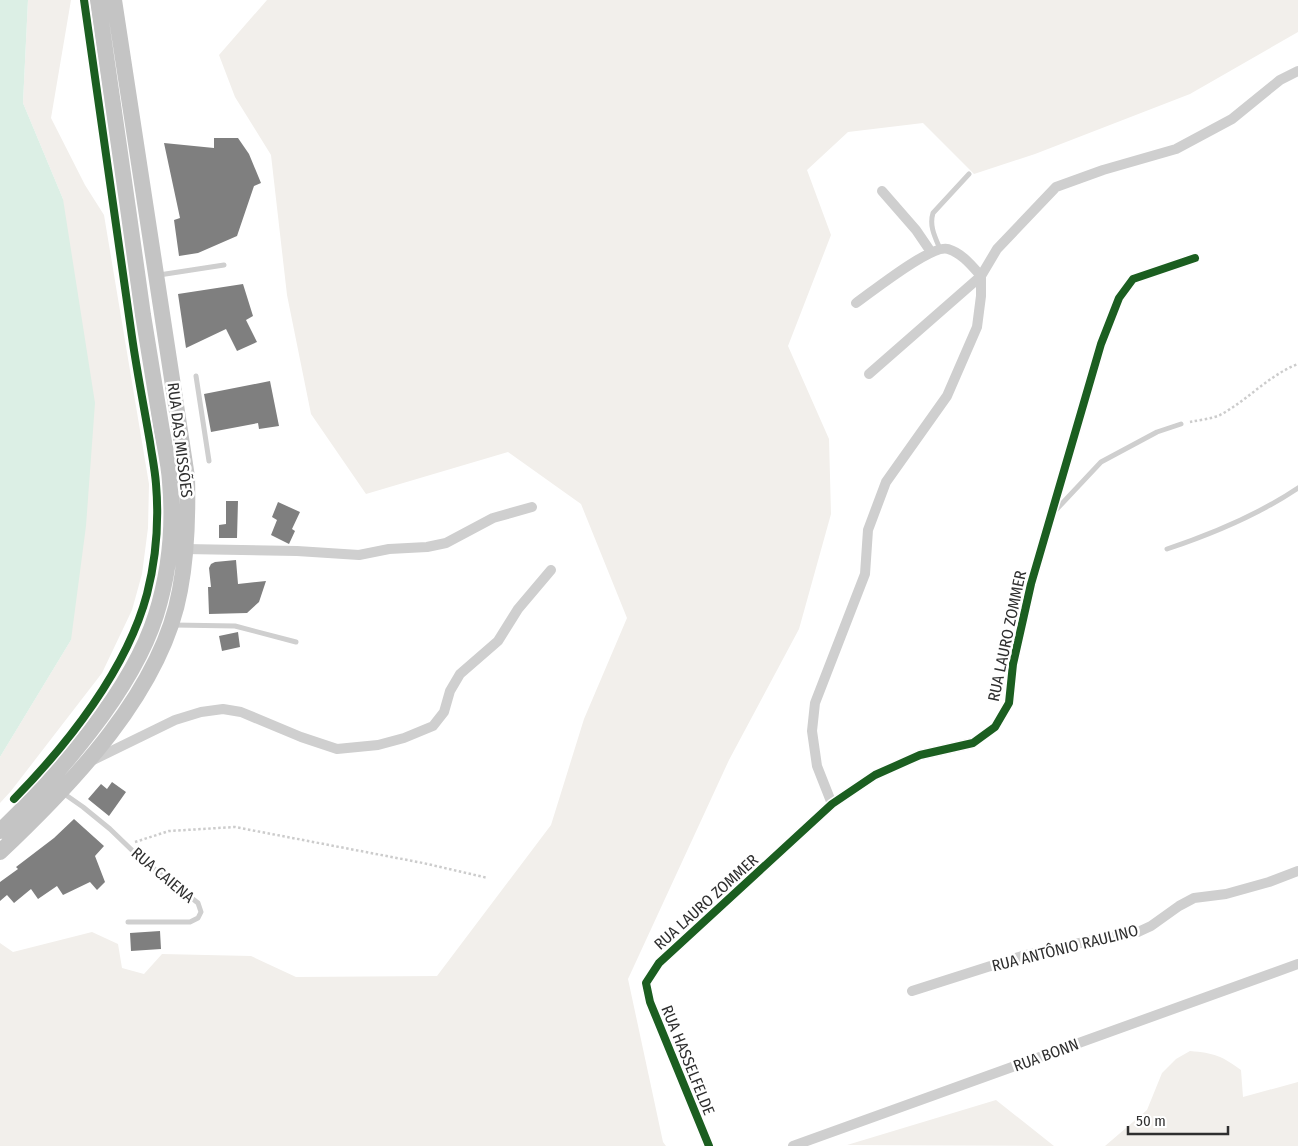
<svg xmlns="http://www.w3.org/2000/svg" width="1298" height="1146" viewBox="0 0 1298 1146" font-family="'Fira Sans Condensed',sans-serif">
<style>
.green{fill:#f2efeb}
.water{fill:#dcefe5}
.building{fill:#7f7f7f}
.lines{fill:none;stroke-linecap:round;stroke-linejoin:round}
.path{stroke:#ccc;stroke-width:2.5;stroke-dasharray:2.5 2.5;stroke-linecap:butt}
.lane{stroke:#cfcfcf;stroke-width:5}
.street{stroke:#cfcfcf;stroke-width:10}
.primary{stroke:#c4c4c4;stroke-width:16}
.cycleway-casing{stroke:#fff;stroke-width:11}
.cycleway{stroke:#1b5e20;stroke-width:8}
.labels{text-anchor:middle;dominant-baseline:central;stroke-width:5;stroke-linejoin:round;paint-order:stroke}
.street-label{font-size:16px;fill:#2f2f2f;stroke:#fff}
</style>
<rect width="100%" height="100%" fill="#fff"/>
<path class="green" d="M 28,0 L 71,0 L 51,118 L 85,185 L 104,215 L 149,484 L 148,528 L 142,574 L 132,610 L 102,673 L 11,791 L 0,803 L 0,757 L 71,640 L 63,199 L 23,103 Z
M 267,0 L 1298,0 L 1298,32 L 1190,94 L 1035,154 L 974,174 L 923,123 L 848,132 L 807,170 L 831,235 L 788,346 L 829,439 L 831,514 L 799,629 L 729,760 L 628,979 L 663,1142 L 666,1146 L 0,1146 L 0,943 L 13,952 L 92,932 L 118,944 L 122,968 L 144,974 L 162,954 L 251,956 L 296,977 L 437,976 L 551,825 L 584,719 L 627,618 L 581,504 L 508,452 L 366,494 L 311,414 L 287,295 L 271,155 L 235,97 L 219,55 Z
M 1190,1051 C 1214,1053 1222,1056 1241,1070 L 1243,1097 L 1298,1082 L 1298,1146 L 1105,1146 L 1147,1110 L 1162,1073 L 1176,1059 Z
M 996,1100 L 1054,1146 L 847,1145 Z"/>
<path class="water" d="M 0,0 L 28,0 L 23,103 L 63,199 L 95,403 L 86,526 L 71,640 L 0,757 Z"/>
<path class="building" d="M 214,138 L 238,138 L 249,154 L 261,183 L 254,186 L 237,236 L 198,253 L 179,256 L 174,220 L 180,218 L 164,143 L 214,148 Z
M 243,284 L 253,316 L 246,320 L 257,342 L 237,351 L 226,329 L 186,348 L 178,294 Z
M 270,381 L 279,426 L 259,429 L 258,423 L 211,432 L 204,394 Z
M 226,501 L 238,501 L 237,538 L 219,538 L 219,525 L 226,524 Z
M 278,502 L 300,512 L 292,529 L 295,531 L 289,544 L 271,535 L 277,520 L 272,517 Z
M 236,560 L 238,584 L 266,581 L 259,602 L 247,613 L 209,614 L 208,587 L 211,587 L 209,568 L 211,564 L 215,562 Z
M 238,632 L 240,647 L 222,651 L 219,636 Z
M 112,782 L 126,792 L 109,816 L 88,799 L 101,784 L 107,789 Z
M 74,819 L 104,846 L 95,856 L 105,882 L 97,890 L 90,882 L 63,895 L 57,886 L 38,899 L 31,889 L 14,903 L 7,895 L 0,901 L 0,882 L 18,869 L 16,867 L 54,838 Z
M 160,931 L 161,949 L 131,951 L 130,933 Z"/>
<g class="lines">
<path class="path" d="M 1190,422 C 1199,420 1211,419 1220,415 C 1248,400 1269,375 1298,364
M 135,842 L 169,831 L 235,827 L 423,863 L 488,878"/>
<path class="lane" d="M 940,249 C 935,237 929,226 933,213 L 969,174
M 159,275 L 224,265
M 196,376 L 209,461
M 1055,511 L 1101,462 L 1157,432 L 1181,424
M 1167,549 C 1212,534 1258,515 1298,488
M 174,625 L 235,626 L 296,642
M 63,793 L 83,807 L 110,829 L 139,857 L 198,903 L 201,912 L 198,918 L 190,922 L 128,922"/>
<path class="street" d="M 882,191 L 916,230 L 931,252
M 856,303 C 872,292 931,244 948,249 C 962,253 972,266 981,276
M 869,374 L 981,276
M 185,549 L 297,551 L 359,555 L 389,549 L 427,547 L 446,543 L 493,518 L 532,507
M 91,761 L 175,720 L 201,712 L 223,709 L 241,712 L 301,737 L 337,749 L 378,745 L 404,738 L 433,726 L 444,712 L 450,691 L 460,674 L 498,641 L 518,609 L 551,570
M 832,804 L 817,766 L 812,731 L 815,703 L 865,574 L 868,530 L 886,482 L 947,396 L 977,327 L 981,296 L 981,276 L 997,249 L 1056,187 L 1103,170 L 1176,149 L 1232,119 L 1280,80 L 1298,71
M 912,991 L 1022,956 L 1093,940 L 1123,936 L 1138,932 L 1151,926 L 1179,906 L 1194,898 L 1226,894 L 1269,882 L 1298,871
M 709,1146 L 650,1002 L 646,983 L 659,963 L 832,804 L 875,775 L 920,755 L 973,743 L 995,727 L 1009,703 L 1013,664 L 1031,584 L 1101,344 L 1119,298 L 1133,279 L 1195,258
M 793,1146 L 1298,964"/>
<path class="primary" d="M 0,831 C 57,777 132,691 156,615 C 169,573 174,526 170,482 C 169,463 164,444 161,425 C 155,388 149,351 143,315 C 128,210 114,105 98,0
M 0,852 C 72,784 162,691 180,590 C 187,553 188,515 187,477 L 114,0"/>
<defs>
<path id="cycleway" d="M 14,799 C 68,744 127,669 147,594 C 156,559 159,520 156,484 C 155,470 152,456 150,442 C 144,407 137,372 132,337 C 116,225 100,112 84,0
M 709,1146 L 650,1002 L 646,983 L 659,963 L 832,804 L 875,775 L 920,755 L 973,743 L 995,727 L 1009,703 L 1013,664 L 1031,584 L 1101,344 L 1119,298 L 1133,279 L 1195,258"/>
</defs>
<use href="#cycleway" class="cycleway-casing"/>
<use href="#cycleway" class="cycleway"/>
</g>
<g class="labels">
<g class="street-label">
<text transform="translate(180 440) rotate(83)">RUA DAS MISSÕES</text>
<text transform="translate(1007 636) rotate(-78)">RUA LAURO ZOMMER</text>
<text transform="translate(163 875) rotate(40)">RUA CAIENA</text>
<text transform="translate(706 902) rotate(-42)">RUA LAURO ZOMMER</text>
<text transform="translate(1065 948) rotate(-14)">RUA ANTÔNIO RAULINO</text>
<text transform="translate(1046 1055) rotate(-20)">RUA BONN</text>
<text transform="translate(688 1060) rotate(68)">RUA HASSELFELDE</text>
</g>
</g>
<path d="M1128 1126v8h100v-8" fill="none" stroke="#2f2f2f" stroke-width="2.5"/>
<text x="1136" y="1126" font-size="15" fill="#2f2f2f" stroke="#ffffff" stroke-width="4" paint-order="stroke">50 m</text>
</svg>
